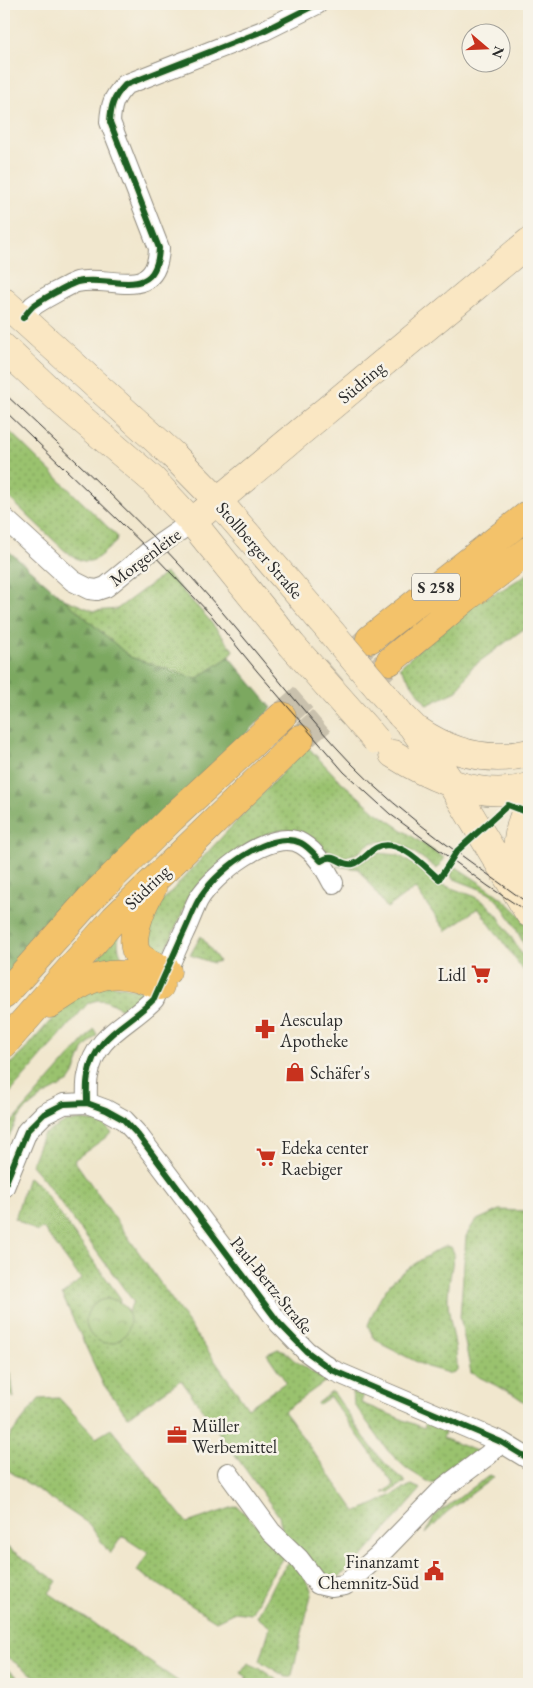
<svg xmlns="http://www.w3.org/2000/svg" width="533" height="1688" viewBox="0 0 533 1688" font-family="'EB Garamond',serif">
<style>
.grass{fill:url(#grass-dots);stroke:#62764c}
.forest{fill:url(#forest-firs);stroke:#536a46}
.park{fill:url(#park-crowns);stroke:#62764c}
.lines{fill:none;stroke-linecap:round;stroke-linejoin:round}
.primary-tunnel{stroke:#c9c1ad;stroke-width:28;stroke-dasharray:28 14;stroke-linecap:butt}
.minor-casing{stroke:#8e897c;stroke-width:22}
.secondary-casing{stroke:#8e897c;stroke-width:29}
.primary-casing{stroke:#8e897c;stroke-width:29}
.minor{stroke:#fff;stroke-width:20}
.secondary{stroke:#fae7c3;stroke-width:28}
.primary{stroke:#f3c26a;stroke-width:28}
.tram{stroke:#2b2b2b;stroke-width:1}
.secondary-bridge-casing{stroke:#8e897c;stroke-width:29;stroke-linecap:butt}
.secondary-bridge{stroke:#fae7c3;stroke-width:28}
.cycleway-casing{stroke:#f7f3e8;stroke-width:9}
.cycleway{stroke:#1b5e20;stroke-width:6}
.labels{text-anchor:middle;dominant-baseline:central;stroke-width:5;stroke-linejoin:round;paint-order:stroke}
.shield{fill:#f7f3e8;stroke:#686764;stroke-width:1}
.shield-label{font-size:16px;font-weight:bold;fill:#2b2b2b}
.street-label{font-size:18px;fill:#2b2b2b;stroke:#f7f3e8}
.poi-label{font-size:18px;fill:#2b2b2b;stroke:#f7f3e8;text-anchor:start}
</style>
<defs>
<pattern id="grass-dots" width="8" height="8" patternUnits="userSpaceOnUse" patternTransform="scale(1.25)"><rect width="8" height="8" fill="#9ac26e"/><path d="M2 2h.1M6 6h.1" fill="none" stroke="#7e9e5b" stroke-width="1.8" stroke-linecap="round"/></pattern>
<pattern id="forest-firs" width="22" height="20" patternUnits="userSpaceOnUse" patternTransform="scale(1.25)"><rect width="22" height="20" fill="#7ba861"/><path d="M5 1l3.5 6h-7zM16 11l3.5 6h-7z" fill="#658950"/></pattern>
<pattern id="park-crowns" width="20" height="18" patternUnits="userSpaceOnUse" patternTransform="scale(1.25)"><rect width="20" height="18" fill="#9ac26e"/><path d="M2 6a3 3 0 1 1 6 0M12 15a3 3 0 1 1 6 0" fill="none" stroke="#7e9e5b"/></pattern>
</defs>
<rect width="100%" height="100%" fill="#f7f3e8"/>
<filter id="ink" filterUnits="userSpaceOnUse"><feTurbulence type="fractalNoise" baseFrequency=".02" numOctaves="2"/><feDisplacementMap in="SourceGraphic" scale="10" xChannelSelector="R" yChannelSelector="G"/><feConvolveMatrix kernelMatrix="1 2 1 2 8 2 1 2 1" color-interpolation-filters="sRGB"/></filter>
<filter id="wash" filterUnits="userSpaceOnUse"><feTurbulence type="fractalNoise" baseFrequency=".0096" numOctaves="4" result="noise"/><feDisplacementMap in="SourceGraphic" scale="20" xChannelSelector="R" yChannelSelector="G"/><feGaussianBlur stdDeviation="1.12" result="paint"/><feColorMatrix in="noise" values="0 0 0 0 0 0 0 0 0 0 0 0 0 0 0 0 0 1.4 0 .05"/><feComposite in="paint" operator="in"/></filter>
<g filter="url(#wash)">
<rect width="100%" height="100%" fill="#f1e7ce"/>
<path class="grass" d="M 4,426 L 117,536 L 116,542 C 94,561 90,570 64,550 L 4,493 Z
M 166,573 L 206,616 L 233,650 L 229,657 L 196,679 L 130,657 L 64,599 L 94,611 L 117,609 Z
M 529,573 L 529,625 L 472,667 L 457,691 L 427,705 L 400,667 L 466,607 L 503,589 Z
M 307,746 L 337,778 L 376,812 L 444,858 L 437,869 C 418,855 397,836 371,843 C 367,844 363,849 359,852 C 355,854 349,856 345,857 C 336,859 335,848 325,851 C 314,841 300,830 285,830 C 260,829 206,872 192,892 C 187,899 184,908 181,916 C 175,930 168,944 161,958 L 142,958 L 147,917 Z
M 378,853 L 398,855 L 414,865 L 440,884 L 471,895 L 486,903 L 498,916 L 529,966 L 529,978 L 478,908 L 446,931 L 415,888 L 387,908 L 359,869 L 336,866 L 353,866 Z
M 455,866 C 476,881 521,906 529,930 C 531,937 529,947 529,954 C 519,936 506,904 488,893 C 477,887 463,883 452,878 L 451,874 Z
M 120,932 C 116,947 119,957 131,966 L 88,969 Z
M 201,936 L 219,961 L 213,963 L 190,955 Z
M 99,982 L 144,991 L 144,997 L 127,1010 C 110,1006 108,995 88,1003 L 4,1100 L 4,1070 L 24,1051 L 65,1004 Z
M 94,1029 L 97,1035 L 83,1050 L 73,1076 L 69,1082 L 43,1096 L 24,1111 L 17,1121 L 6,1142 L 4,1140 L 4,1131 Z
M 82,1120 L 102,1123 L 112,1133 L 74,1160 L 248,1408 L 286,1382 L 267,1354 L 278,1349 L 283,1350 L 294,1360 L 326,1381 L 284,1411 L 356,1512 L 377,1503 L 411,1485 L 421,1489 L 353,1567 L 340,1576 L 332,1578 L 322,1575 L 283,1535 L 279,1516 L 181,1380 L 128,1417 L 103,1384 L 62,1295 L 81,1279 L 43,1228 L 37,1232 L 15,1218 L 28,1177 L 39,1185 L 121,1299 L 120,1302 C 82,1286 72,1345 112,1342 L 129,1321 L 128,1314 L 133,1301 L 44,1180 L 31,1165 L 43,1135 L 66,1122 Z
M 499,1210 L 529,1211 L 529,1405 L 513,1394 L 471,1373 L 460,1317 L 466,1236 L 475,1221 Z
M 446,1246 L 451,1247 L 454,1253 C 452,1268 448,1285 448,1300 C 449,1324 458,1347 457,1371 L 452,1374 L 427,1367 L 385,1346 L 373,1337 L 368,1325 C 374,1310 380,1296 391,1283 C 399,1273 433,1251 446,1246 Z
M 4,1370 L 11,1375 L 14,1398 L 4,1391 Z
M 352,1385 L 365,1391 L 361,1403 L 424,1428 L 427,1420 L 447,1427 L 443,1438 L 479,1452 L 445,1484 L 430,1483 L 407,1469 L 388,1451 L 354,1404 Z
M 332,1392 L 334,1393 C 356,1424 375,1459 406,1482 L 389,1492 L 383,1493 L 394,1485 L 330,1397 L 318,1405 L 317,1403 Z
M 59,1398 L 96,1438 L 111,1429 L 187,1523 L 237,1506 L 286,1553 L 269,1579 L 251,1614 L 235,1612 L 216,1621 L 137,1571 L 148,1553 L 122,1536 L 110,1554 L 89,1524 L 9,1471 L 4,1458 L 9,1437 L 39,1399 Z
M 490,1475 L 494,1477 L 447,1512 L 426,1534 L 434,1516 Z
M 4,1545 L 57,1581 L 49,1593 L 182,1684 L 46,1684 L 4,1655 L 4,1588 L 7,1583 L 4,1568 Z
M 292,1557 L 312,1591 L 292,1675 L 289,1677 L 286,1677 L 260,1661 L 270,1627 L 257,1617 L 275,1581 Z
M 248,1663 L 259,1668 L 283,1684 L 242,1684 L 247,1677 L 241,1673 Z
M 4,1667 L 28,1684 L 4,1684 Z"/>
<path class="forest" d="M 4,547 L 130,657 L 196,679 L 229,657 L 272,708 L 4,980 Z"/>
<path class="park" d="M86 1321a22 22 0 1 1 44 0a22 22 0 1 1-44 0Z"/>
</g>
<g filter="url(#ink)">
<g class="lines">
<path class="primary-tunnel" d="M 282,716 L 369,640
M 300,739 L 388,663"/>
<defs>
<path id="minor" d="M 23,318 C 26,314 29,310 33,306 C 39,301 70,284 77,282 C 110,274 157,304 159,248 L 110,122 C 111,105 113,98 125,85 L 263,31 L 317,4
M 4,518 L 73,581 L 89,589 L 97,590 L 106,587 L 150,551 L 192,522
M 87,1103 C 87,1094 86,1085 88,1076 C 95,1034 128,1026 154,999 C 164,976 174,954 184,932 C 189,922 193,910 198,900 C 213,875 272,826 302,844 C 317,853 325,868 333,883
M 4,1187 L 27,1131 L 44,1114 L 64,1104 L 87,1103 L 106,1110 L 124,1120 L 138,1135 L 279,1323 L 306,1351 L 332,1370 L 501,1442 L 529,1459
M 228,1473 L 271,1532 L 299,1559 L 318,1584 L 331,1587 L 345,1585 L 378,1556 L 445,1487 L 488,1455 L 501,1442"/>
<path id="secondary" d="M 4,302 L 174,456 L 218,501 L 320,619
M 4,348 L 62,402 L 153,480 L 192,522 L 290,643
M 192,522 L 529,242
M 401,715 L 412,726 L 451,783 L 529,913
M 419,731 C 453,754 489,763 529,753
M 393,754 C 432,779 483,801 529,787
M 516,891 C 516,868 515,825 529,807"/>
<path id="primary" d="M 370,639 L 529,514
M 390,661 L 466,598 L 529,550
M 152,889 C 143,903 126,942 139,956 C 146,963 158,967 167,971
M 4,995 L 90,899 L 172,818 L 282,716
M 50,1004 C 90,977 113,963 160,986
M 4,1044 L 115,918 L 300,739"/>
</defs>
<use href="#minor" class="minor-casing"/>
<use href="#secondary" class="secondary-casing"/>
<use href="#primary" class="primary-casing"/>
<use href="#minor" class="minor"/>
<use href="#secondary" class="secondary"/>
<use href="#primary" class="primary"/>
<path class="tram" d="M 4,393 C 77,462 151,530 217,606 C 262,658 304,714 352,764 C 404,818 469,860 529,904
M 4,410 L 150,551 L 211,615 L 257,671 L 344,772 L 390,814 L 488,886 L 529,913"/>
<defs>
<path id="secondary-bridge" d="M 320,619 L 401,715
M 290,643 L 376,740"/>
</defs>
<use href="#secondary-bridge" class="secondary-bridge-casing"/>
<use href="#secondary-bridge" class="secondary-bridge"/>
<defs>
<path id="cycleway" d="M 23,318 C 26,314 29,310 33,306 C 39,301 70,284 77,282 C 110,274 157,304 159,248 L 110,122 C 111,105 113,98 125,85 L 263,31 L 317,4
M 87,1103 C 87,1094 86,1085 88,1076 C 95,1034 128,1026 154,999 C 163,978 173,957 182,936 C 188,924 192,912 198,901 C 212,874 269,828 301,843 C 309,847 315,855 321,861 C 335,851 340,867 353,864 C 362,862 368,852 376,848 C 398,836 424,866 439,879 L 457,851 L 508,805 L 529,813
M 4,1187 L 27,1131 L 44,1114 L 64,1104 L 87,1103 L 106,1110 L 124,1120 L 138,1135 L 279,1323 L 306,1351 L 332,1370 L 501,1442 L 529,1459"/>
</defs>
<use href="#cycleway" class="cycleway-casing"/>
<use href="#cycleway" class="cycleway"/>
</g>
</g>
<defs>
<symbol id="supermarket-bare" viewBox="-9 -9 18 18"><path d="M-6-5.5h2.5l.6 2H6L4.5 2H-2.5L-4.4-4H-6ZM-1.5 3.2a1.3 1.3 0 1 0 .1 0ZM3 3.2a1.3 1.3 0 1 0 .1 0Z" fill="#c8321e" stroke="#f7f3e8" stroke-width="2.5" paint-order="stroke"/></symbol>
<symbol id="pharmacy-bare" viewBox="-9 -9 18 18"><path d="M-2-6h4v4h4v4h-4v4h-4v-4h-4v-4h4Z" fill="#c8321e" stroke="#f7f3e8" stroke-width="2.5" paint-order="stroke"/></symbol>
<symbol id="shop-bare" viewBox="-9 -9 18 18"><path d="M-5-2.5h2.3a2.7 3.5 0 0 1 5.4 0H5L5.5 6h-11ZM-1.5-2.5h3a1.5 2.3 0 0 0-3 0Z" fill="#c8321e" stroke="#f7f3e8" stroke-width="2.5" paint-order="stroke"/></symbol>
<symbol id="office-bare" viewBox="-9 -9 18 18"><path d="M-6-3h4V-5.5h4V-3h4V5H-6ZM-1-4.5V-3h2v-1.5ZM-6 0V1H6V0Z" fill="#c8321e" stroke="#f7f3e8" stroke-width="2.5" paint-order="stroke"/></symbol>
<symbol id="civic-bare" viewBox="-9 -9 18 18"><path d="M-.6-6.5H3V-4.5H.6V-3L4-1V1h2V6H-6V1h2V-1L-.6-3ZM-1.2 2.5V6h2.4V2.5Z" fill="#c8321e" stroke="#f7f3e8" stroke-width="2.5" paint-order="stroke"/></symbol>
</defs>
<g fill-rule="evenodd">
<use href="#supermarket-bare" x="467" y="960" width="28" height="28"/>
<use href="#pharmacy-bare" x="251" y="1015" width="28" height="28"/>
<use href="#shop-bare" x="281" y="1058" width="28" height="28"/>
<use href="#supermarket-bare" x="252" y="1143" width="28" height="28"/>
<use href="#office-bare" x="163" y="1421" width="28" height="28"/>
<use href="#civic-bare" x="420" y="1557" width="28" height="28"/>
</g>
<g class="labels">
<rect class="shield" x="412" y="573.5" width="48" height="27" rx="4"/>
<g class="shield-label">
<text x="436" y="587">S 258</text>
</g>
<g class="street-label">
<text transform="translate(361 382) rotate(-40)">Südring</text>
<text transform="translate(260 550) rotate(49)">Stollberger Straße</text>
<text transform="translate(145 557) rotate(-37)">Morgenleite</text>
<text transform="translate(147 887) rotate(-44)">Südring</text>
<text transform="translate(272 1285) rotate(51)">Paul-Bertz-Straße</text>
</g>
<g class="poi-label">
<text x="466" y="974" text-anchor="end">Lidl</text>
<text x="280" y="1019">Aesculap<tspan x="280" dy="21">Apotheke</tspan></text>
<text x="310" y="1072">Schäfer's</text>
<text x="281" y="1147">Edeka center<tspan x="281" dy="21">Raebiger</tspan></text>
<text x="192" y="1425">Müller<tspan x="192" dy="21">Werbemittel</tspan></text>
<text x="419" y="1561" text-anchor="end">Finanzamt<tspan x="419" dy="21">Chemnitz-Süd</tspan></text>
</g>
</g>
<rect width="533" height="1688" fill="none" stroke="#f7f3e8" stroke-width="20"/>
<g transform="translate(486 48) rotate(109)"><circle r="24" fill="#f7f3e8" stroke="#a5a39c"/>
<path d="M0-4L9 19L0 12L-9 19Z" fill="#c8321e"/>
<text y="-8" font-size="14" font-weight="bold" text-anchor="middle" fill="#2b2b2b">N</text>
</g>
</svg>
